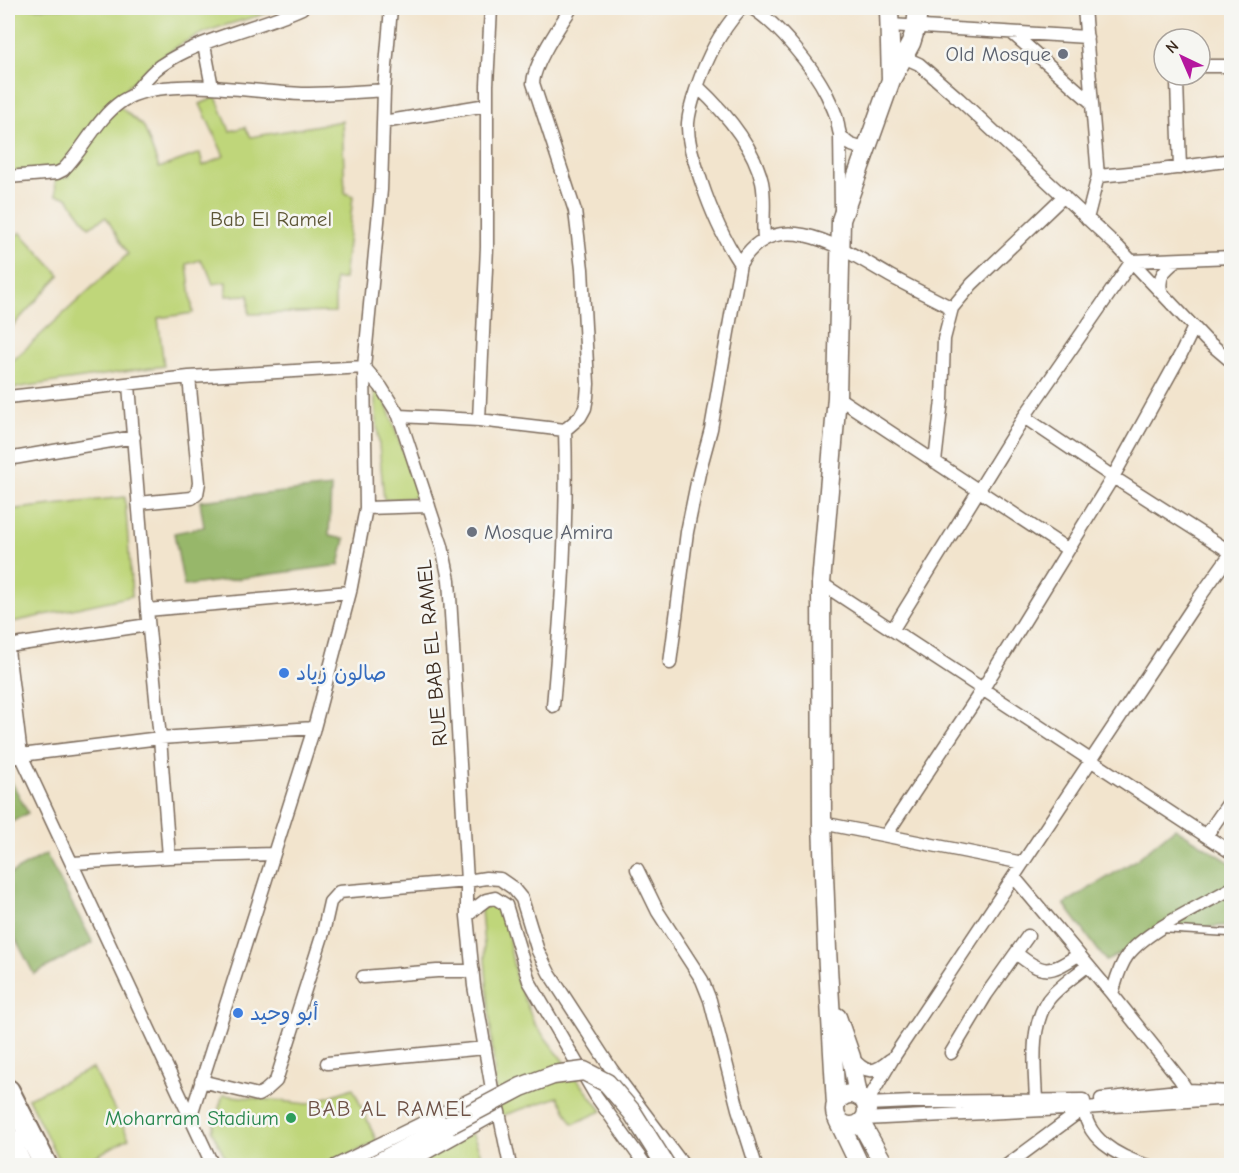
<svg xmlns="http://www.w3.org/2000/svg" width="1239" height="1173" viewBox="0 0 1239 1173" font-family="'Comic Neue','Playpen Sans Arabic',sans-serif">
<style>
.green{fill:#bfd67a;stroke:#7d804c;stroke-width:1.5}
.forest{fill:#97b76a;stroke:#697044;stroke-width:1.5}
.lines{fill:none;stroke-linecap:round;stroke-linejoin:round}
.lane-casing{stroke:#7b6b5b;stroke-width:9}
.street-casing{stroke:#7b6b5b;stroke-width:15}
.secondary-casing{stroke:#7b6b5b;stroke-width:21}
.highway-casing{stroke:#7b6b5b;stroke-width:26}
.lane{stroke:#fff;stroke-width:6}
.street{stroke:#fff;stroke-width:12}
.secondary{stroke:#fff;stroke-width:18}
.highway{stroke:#fff;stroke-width:22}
.secondary-bridge-casing{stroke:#7b6b5b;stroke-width:21;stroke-linecap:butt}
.secondary-bridge{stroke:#fff;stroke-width:18}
.worship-dot{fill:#6b7280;stroke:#f6f6f2;stroke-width:2}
.shop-dot{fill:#3f7fe0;stroke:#f6f6f2;stroke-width:2}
.leisure-dot{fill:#2e9e5b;stroke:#f6f6f2;stroke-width:2}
.labels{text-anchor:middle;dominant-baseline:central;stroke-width:5;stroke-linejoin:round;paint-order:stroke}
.worship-label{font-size:21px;fill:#5b616d;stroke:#f6f6f2;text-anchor:end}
.park-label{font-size:21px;fill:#5c5535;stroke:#f6f6f2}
.street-label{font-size:21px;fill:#3b2a1e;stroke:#f6f6f2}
.shop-label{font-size:21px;fill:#366cbe;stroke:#f6f6f2;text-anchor:start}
.leisure-label{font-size:21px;fill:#27864d;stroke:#f6f6f2;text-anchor:end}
.neighbourhood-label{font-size:22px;letter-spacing:1.5px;fill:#6e5246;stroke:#f6f6f2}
</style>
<rect width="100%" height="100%" fill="#f6f6f2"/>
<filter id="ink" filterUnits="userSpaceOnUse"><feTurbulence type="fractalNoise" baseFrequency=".0167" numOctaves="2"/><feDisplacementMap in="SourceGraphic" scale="12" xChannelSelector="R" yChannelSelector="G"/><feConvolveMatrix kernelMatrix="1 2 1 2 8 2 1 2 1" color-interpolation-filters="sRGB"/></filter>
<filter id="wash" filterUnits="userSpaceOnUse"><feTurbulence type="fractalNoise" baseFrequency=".008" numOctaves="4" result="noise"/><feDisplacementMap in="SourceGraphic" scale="24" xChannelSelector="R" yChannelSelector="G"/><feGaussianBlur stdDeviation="1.35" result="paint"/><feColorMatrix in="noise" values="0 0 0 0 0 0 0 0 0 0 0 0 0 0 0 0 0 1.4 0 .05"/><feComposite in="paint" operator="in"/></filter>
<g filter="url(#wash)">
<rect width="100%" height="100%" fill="#f2e4cd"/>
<path class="green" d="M 8,8 L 281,8 C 257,18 230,22 206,32 C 170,46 139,73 114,102 L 144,127 L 159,168 L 200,153 L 203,166 L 224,156 L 200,104 L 216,97 L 230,131 L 245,127 L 251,137 L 342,121 L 345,193 L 353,196 L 344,279 L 335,279 L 335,312 L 249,314 L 249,295 L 226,296 L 226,282 L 213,284 L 207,269 L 200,260 L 187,264 L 193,313 L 158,318 L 164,366 L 8,389 L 8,365 L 128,254 L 106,217 L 89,227 L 67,197 L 56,195 L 55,177 L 68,177 L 68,171 L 8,171 Z
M 20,232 L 60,275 L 8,331 L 8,243 Z
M 381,389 L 419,497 L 384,500 L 374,391 Z
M 125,497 L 132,596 L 8,623 L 8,510 Z
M 488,904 L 498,904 L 507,915 L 510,948 L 516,978 L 534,1023 L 602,1111 L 573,1124 L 558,1097 L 498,1117 L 481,910 Z
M 93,1068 L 129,1138 L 80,1165 L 61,1165 L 28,1098 Z
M 353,1088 L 377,1142 L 327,1165 L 229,1165 L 212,1131 L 223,1095 L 308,1104 Z
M 472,1133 L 482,1157 L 467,1165 L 413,1166 Z"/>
<path class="forest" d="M 331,487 L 329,536 L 345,539 L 339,565 L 184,586 L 174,533 L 204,527 L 200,501 Z
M 8,775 L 28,813 L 8,824 Z
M 1175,828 L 1231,863 L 1231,925 L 1163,932 L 1106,961 L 1064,904 L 1136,860 Z
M 46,854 L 93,943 L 34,974 L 13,934 L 8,936 L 8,875 Z"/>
</g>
<g filter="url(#ink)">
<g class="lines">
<defs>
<path id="lane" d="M 1161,929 L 1229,933
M 140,1164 L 141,1166"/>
<path id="street" d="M 391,8 L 384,90 L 381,190 L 364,367 L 381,387 L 399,416 L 442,546 L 449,580 L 467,881 L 467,916 L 474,986 L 492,1089 L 499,1112 L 510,1166
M 752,8 C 777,23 814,68 827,95 C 830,102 834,109 836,116 C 838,122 838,129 840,134 C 846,145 858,149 868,147
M 1084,8 L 1098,176 L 1087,219
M 890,25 L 1087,37
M 1012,33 L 1092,103
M 204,45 L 212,87
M 899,55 L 919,64 L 959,99 L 1119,248 L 1206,340 L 1232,362
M 1200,66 L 1232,66
M 1179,75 L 1177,82 L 1180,168
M 697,86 C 725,112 753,144 762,182 C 766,201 762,220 764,239
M 134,93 C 142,84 150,73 160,66 C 202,37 256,29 302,8
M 383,122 L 487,105
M 840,134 L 841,211
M 1098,176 L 1161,170 L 1232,160
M 8,177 L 57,173 L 63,170 C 85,148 96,119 122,101 C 162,74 254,93 302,94 C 329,94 357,92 384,90
M 1132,261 L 1232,257
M 740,264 C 722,237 711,211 701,181 C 695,162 687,143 688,123 C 689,110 693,99 697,87 C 708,55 719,34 741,8
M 1161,291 C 1158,275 1165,270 1177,260
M 129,385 L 147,610 L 160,738 L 169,857
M 8,397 L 189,377 L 364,367 L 366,508 L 350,592 L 314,728 L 191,1115
M 837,397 L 1067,549
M 399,416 L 479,420 L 487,247 L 487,85 L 491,8
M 1024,417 L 1113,477 L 1232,553
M 479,420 L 565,430 L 580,417 L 585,408 L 587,397 L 588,384 L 582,269 L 575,211 L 533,83 C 534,63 560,26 571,8
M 8,459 L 134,437
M 935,462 L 942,400 L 944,339 L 952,308 L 972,284 L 1064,196
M 138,503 L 192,498 L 197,494 L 199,483 L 189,377
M 366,508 L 429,506
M 821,583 L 1232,853
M 147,610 L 350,592
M 893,629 L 1024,417 L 1132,261
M 8,646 L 148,625
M 8,650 L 21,755 L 213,1166
M 670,663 L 687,532 L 699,473 L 711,429 L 740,264 C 777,201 846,251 890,276 C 910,287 931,297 952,308
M 553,706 C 561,614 568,522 565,430
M 8,760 L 21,755 L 160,738 L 314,728
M 822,823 L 1023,863
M 886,835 L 982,690 L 1113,477 L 1181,354 L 1194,327
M 1206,836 L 1232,798
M 73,863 L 169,857 L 273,854
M 637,869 L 658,912 L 702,980 L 710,1000 L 738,1109 L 756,1166
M 1014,877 L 1112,994 L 1179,1078 L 1190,1095
M 467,916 L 478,906 L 486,900 L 495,898 L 506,905 L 529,981 L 596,1096 L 646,1166
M 1016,953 C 1043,975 1049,974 1078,955
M 363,977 L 437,971 L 473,971
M 1112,994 C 1116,981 1119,967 1127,956 C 1146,930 1203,905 1232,888
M 951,1053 L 986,995 L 1028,936
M 852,1058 C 866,1074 874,1074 890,1060
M 327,1063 L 485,1048
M 201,1081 L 258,1095 L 265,1091 L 276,1081 L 323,933 L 330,902 L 339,892 L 467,881 L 486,878 L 500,879 L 513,888 L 522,899 L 538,951 L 549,973 L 612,1070 L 684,1166
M 1101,1099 L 1188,1090 L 1232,1092
M 1036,1101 C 1035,1068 1029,1028 1048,1000 C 1058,987 1075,976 1087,966
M 1084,1101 C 1082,1138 1118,1157 1149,1166
M 866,1104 L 895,1055 L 1199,598 L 1232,552
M 866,1104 L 913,1102 L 1083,1100
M 864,1119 L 1084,1108 L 1232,1098
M 335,1166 L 492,1089
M 403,1166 L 499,1112
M 1006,1166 L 1083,1109"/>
<path id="secondary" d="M 889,8 L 891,80
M 837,1017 L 851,1057 L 858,1096
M835 1110a16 16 0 1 1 32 0a16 16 0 1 1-32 0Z
M 836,1105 L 827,950 L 822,823 L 821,583 L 837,397 L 841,220 L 891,80 L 911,43 L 916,27 L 918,8
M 838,1120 L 860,1166
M 861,1123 L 885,1166
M 372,1166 L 449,1125"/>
<path id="highway" d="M 8,1091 L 46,1166
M 8,1139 L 21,1166"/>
</defs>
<use href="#lane" class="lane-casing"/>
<use href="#street" class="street-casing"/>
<use href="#secondary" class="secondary-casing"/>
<use href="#highway" class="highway-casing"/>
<use href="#lane" class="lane"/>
<use href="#street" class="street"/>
<use href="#secondary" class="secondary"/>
<use href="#highway" class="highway"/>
<defs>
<path id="secondary-bridge" d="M 449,1125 L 521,1087 L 553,1075 L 584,1071 L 607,1083 L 632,1112 L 666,1166"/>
</defs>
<use href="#secondary-bridge" class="secondary-bridge-casing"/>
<use href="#secondary-bridge" class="secondary-bridge"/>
</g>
</g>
<g class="worship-dot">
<circle cx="1063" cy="54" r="6"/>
<circle cx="472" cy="532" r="6"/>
</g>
<g class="shop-dot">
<circle cx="284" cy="673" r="6"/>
<circle cx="238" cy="1013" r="6"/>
</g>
<circle class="leisure-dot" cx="291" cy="1118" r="6"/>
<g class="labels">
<g class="worship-label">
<text x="1051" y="54">Old Mosque</text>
<text x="484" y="532" text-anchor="start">Mosque Amira</text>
</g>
<g class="park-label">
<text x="271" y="219">Bab El Ramel</text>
</g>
<g class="street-label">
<text transform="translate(432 653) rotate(-95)">RUE BAB EL RAMEL</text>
</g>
<g class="shop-label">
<text x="296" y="673">صالون زياد</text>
<text x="250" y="1013">أبو وحيد</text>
</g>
<g class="leisure-label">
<text x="279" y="1118">Moharram Stadium</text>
</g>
<g class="neighbourhood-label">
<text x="390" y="1109">BAB AL RAMEL</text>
</g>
</g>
<rect width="1239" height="1173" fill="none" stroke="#f6f6f2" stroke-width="30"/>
<g transform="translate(1182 57) rotate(316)"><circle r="28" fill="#f6f6f2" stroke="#aba49d" stroke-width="1.5"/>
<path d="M0-4.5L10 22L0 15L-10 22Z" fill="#b5179e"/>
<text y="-9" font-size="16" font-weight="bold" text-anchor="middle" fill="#3b2a1e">N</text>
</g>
</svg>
